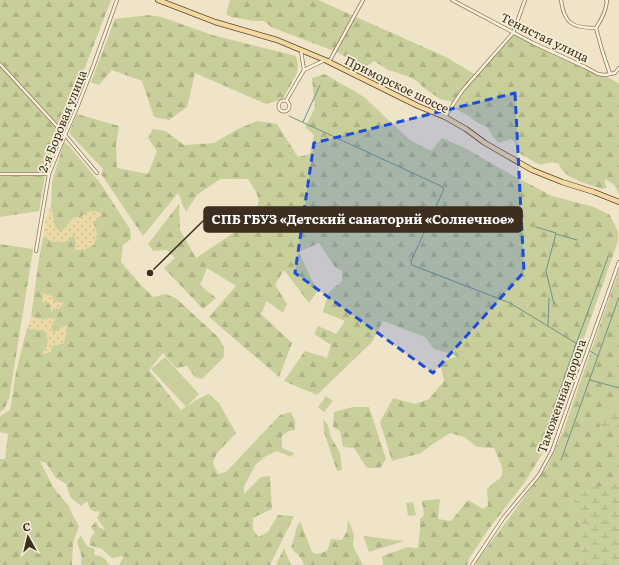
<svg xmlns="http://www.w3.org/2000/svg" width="619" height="565" viewBox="0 0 619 565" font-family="Literata,serif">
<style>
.forest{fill:url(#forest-firs)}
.wetland{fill:url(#wetland-marsh)}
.sand{fill:url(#sand-dots)}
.garden{fill:#c9cf9b}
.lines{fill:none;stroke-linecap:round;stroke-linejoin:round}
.stream{stroke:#6f938a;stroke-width:1}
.street-casing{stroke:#8d765c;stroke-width:4}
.primary-casing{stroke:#5b4430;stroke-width:6}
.street{stroke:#faf1dc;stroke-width:2.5}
.primary{stroke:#f3d9a0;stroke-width:4.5}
.marked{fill:#1d4ed8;fill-opacity:0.2;stroke:#1d4ed8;stroke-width:3;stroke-dasharray:8 5;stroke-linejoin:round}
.labels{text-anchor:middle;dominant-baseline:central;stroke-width:3.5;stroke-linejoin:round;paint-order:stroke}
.street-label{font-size:12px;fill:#3d2e20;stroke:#f7eed8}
.leader{fill:none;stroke:#3d2e20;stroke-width:1.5}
.callout-dot{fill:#3d2e20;stroke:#f7eed8;stroke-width:1.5}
.callout{fill:#3d2e20;stroke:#3d2e20;stroke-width:1.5}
.callout-label{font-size:13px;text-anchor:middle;font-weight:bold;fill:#fff}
</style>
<defs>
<pattern id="forest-firs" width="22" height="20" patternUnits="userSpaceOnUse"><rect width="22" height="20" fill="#c9cf9b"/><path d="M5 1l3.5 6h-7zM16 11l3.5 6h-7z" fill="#aeb285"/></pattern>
<pattern id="wetland-marsh" width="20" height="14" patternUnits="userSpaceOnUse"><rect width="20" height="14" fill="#c9cf9b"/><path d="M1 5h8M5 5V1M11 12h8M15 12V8" fill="none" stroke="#aeb285"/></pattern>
<pattern id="sand-dots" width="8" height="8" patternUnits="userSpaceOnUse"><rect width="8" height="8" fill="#ecd9a5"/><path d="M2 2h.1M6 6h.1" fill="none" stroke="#cbbb8e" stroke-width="1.8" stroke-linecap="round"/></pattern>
</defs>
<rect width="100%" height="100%" fill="#f0e4c8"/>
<path class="forest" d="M 0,0 L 111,0 L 46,169 L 39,211 L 0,217 Z
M 230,0 L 318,0 L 446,57 L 476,75 L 511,35 L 515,34 L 598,74 L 608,77 L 619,84 L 619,193 L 618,193 C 616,185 612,183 605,179 L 605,184 L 607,188 L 602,189 C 588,184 564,179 559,164 C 552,161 547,163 540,165 L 517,152 L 515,142 L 512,139 L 499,143 L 493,137 L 487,127 L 476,122 L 469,116 L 456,109 L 450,101 L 440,99 L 424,88 L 417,81 L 407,76 L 388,70 L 374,61 L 366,67 L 358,65 L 339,53 L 271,27 L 264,21 L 254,21 L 231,17 L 226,14 Z
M 149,15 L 162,17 L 212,35 L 296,56 L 298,65 L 297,73 L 283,99 L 266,104 L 195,73 L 187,107 L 169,120 L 154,117 L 142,81 L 112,70 L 99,85 L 91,82 L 115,19 Z
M 325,74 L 364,97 L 410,140 L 431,151 L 442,138 L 465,148 L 503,170 L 552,196 L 594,207 L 610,215 L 618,232 L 618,241 L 545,449 L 525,482 L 488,530 L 469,559 L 467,565 L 383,565 L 382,556 L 408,547 L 418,548 L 420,530 L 420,519 L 424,515 L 422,501 L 440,499 L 438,519 L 451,521 L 468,500 L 483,509 L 488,506 L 487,489 L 502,476 L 502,467 L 494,448 L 477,447 L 464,437 L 450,433 L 433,444 L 421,453 L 392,461 L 380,422 L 393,398 L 415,404 L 429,399 L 444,381 L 440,362 L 457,356 L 434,349 L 425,337 L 383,321 L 372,342 L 317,395 L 284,381 L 305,351 L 327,358 L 331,345 L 314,334 L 318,326 L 336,334 L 345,321 L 323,312 L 328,293 L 342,281 L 342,271 L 335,267 L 319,243 L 299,252 L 317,292 L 309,303 L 284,270 L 275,285 L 287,304 L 283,313 L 267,301 L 261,314 L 292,343 L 279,377 L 209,317 L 236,286 L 207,268 L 200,285 L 216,298 L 203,309 L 164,268 L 175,258 L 167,250 L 153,251 L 148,244 L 179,204 L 180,230 L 196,258 L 253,220 L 259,200 L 256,192 L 248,179 L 220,179 L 197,195 L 186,212 L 178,193 L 143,236 L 101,174 L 103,169 L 69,133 L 77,114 L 119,126 L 116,145 L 117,168 L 148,174 L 157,151 L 148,138 L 153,129 L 165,131 L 184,145 L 214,143 L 238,129 L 257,121 L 277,124 L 298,157 L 310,154 L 314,135 L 305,127 L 315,108 L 312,78 Z
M 64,142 L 70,147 L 101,184 L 130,229 L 131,239 L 123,245 L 121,262 L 141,285 L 153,297 L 166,294 L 177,299 L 219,338 L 224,348 L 224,357 L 202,379 L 195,377 L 187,366 L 176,368 L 163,353 L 149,370 L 181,410 L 198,399 L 209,394 L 219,403 L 236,433 L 217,453 L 213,463 L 218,474 L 226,472 L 280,415 L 291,412 L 295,421 L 295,430 L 289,431 L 282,436 L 282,448 L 294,453 L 291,457 L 277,451 L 266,456 L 256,464 L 244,486 L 244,494 L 261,477 L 270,476 L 272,509 L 253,518 L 253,529 L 258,537 L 268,532 L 278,515 L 294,516 L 270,565 L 119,565 L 124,556 L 112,558 L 102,549 L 89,545 L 91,537 L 95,533 L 91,527 L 96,521 L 99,527 L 105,530 L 97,518 L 100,511 L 95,512 L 90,509 L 87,501 L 81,506 L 70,497 L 66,484 L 56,478 L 46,463 L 40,461 L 53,487 L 68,505 L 72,514 L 79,526 L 73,543 L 72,565 L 0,565 L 0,459 L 5,459 L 8,434 L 0,432 L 0,416 L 10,410 L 16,372 L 27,328 L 45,331 C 50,341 48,345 42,354 L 52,346 L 64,343 L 67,325 L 53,333 L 50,328 L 56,317 L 43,320 L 31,317 L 38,265 L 43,237 L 55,242 L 75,234 L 76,244 L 75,250 L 97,233 L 93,222 L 102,214 L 93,211 L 80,218 L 74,217 L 61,233 L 55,227 L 51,207 L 52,182 Z
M 0,244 L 32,249 L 33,250 L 9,399 L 4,409 L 0,412 Z
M 619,270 L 619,405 L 599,419 L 601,431 L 619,422 L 619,474 L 605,486 L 573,506 L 582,526 L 581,565 L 476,565 L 477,561 L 485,550 L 547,467 L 564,429 Z
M 353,407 L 369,407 L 386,459 L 380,468 L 367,468 L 354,448 L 343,447 L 340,431 L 333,427 L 334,412 Z
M 323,419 L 328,425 L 331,437 L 340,453 L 342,470 L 337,471 L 324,432 Z
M 348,519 L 354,535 L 353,546 L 363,565 L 304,565 L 301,558 L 291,548 L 295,535 L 296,528 L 300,521 L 312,552 L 317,554 L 327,551 L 331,539 L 342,540 L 347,531 Z
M 81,536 L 87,546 L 95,549 L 94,555 C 103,556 105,558 109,565 L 81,565 C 81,561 82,558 81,555 C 80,550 78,546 77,541 Z
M 363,536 L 404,541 L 369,552 Z
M 284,548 L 291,565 L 276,565 Z"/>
<path class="wetland" d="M 619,405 L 619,422 L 601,431 L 599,419 Z
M 619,474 L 619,565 L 581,565 L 582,526 L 573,506 L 579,489 L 605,486 Z"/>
<path class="sand" d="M 51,207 L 55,227 L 61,233 L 75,217 L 80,218 C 89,209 91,210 103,214 L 93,222 L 97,233 L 94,245 L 84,250 L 75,250 L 76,244 L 75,234 L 65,242 L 55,242 L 43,237 L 46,216 Z
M 43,293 L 52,296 L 54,301 L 64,303 L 59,309 L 55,307 L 56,311 L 51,311 L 49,303 L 42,302 Z
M 31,317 L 43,320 L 56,317 L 51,328 L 53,333 L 67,325 L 64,343 L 52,346 L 51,352 L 42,355 C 48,345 50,342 45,331 L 27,328 Z"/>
<path class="garden" d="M 165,357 L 199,394 L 186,407 L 151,369 Z
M 326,396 L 333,401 L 324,412 L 318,407 Z
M 413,502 L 416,515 L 408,516 L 406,503 Z"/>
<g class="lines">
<path class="stream" d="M 289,116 L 441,186 L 444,189 L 411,261 L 412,265 L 510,303 L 584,348
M 303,122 L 320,85
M 536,227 L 556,233 L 546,271 L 554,304
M 556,234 L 577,240
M 548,326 L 549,298
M 590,351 L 598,356
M 590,380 L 619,388
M 541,445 L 576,344 L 608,257
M 561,460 L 619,297"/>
<defs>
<path id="street" d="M 452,0 L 533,43 L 585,67 L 598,74 L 605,75 L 615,73 L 619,68
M 561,0 C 564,24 573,28 596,28 C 602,19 606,11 607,1 L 606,0
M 596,28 L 602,50 L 610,74
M 329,62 L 363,0
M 0,64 L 65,135 L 97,173
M 304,70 L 325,60
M278.5 106a5.5 5.5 0 1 1 11 0a5.5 5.5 0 1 1-11 0Z
M 286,101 L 304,70 L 301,51
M 445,117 L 462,91 L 513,33 L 525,0
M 0,174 L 49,174
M 36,251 L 49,174 L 65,135 L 77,108 L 94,64 L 117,0
M 472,565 L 504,517 L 539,475 L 552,451 L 619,262"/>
<path id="primary" d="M 158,0 L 215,22 L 277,40 L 325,60 L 418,106 L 445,117 L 466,129 L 485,143 L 532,170 L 562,182 L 594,192 L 619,202"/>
</defs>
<use href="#street" class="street-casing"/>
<use href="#primary" class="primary-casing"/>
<use href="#street" class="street"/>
<use href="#primary" class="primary"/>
</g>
<path class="marked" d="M 515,93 L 524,272 L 433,373 L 295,273 L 314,143 Z"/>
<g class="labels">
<g class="street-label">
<text transform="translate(545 37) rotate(26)">Тенистая улица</text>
<text transform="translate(397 84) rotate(26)">Приморское шоссе</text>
<text transform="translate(62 121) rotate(-68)">2-я Боровая улица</text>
<text transform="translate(561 396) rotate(-70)">Таможенная дорога</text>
</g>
</g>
<path class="leader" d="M150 273L204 220"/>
<circle class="callout-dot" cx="150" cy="273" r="4"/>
<rect class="callout" x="204" y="207" width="318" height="25" rx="4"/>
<g class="callout-label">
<text x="363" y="224">СПБ ГБУЗ «Детский санаторий «Солнечное»</text>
</g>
<g transform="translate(28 537) rotate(352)" stroke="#f7eed8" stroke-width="3" paint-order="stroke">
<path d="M0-3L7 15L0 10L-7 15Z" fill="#3d2e20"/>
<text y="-6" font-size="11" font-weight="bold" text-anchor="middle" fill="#3d2e20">С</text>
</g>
</svg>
